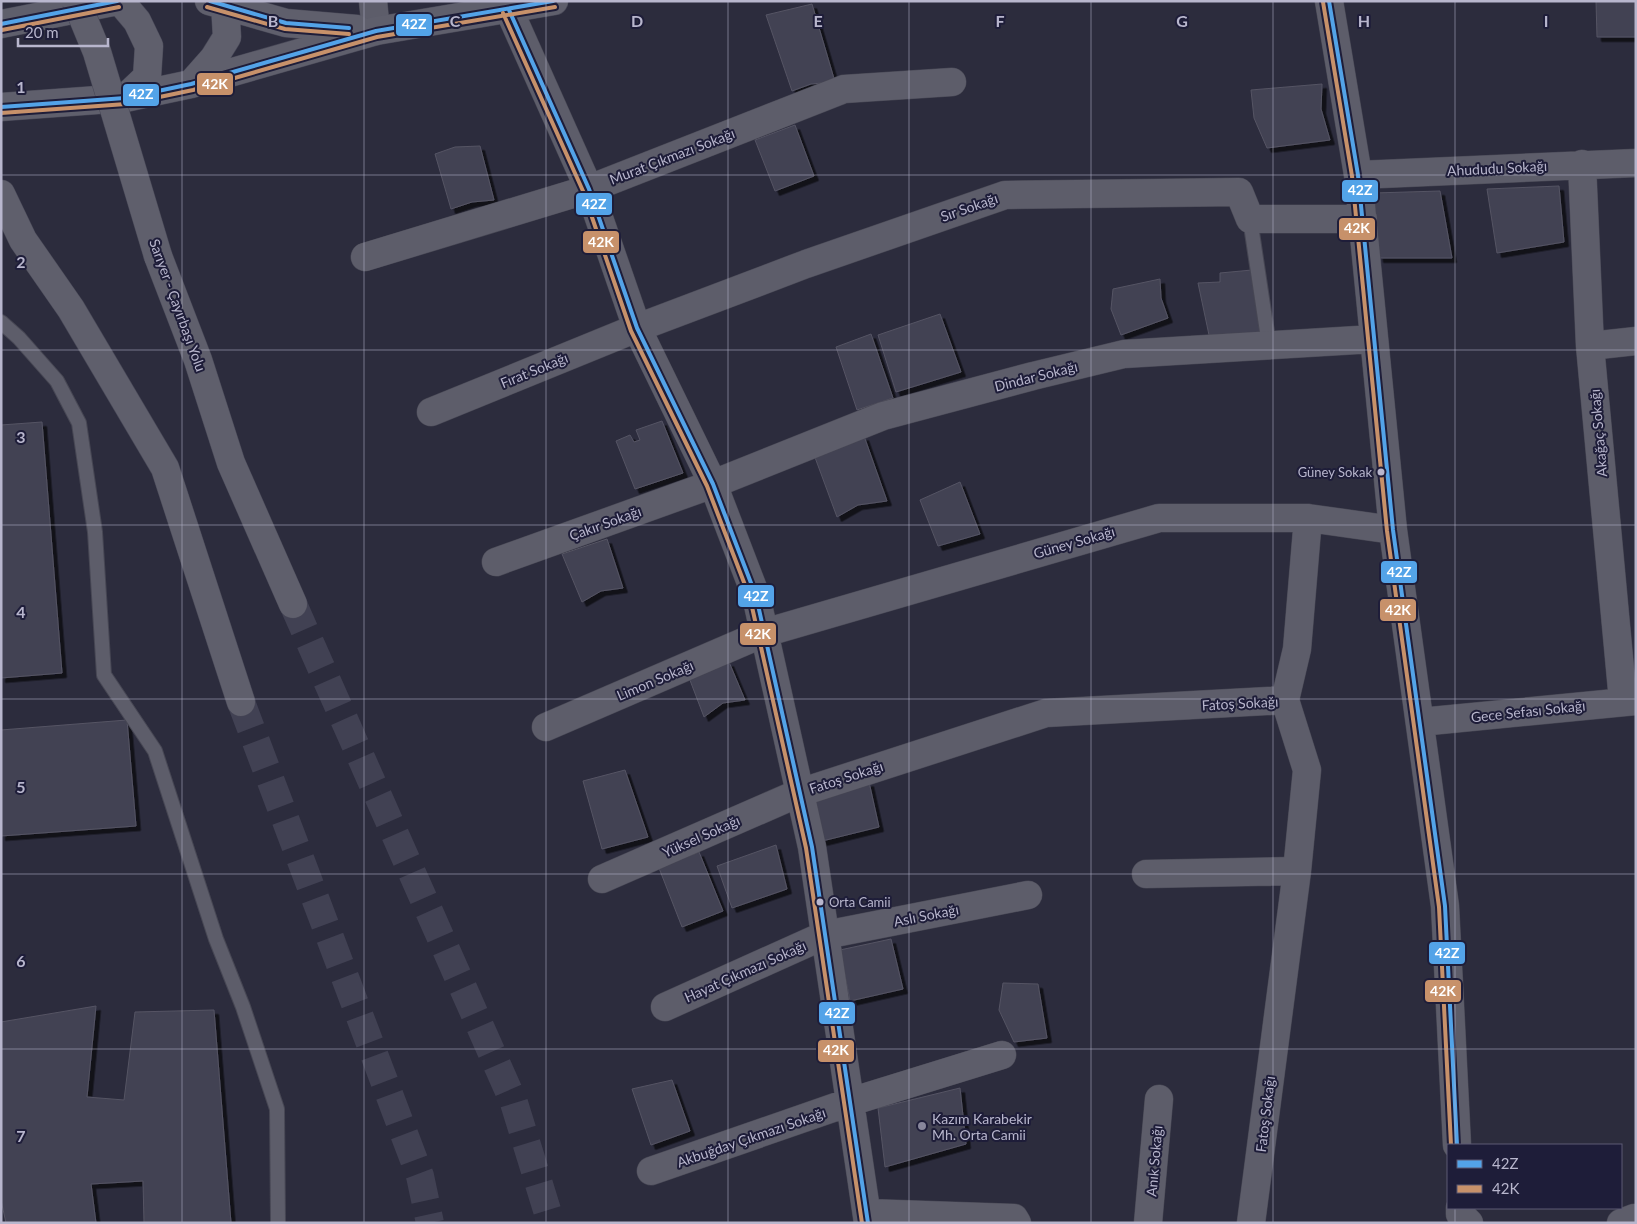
<svg xmlns="http://www.w3.org/2000/svg" width="1637" height="1224" viewBox="0 0 1637 1224" font-family="Lato,sans-serif">
<style>
.building{fill:#424252;stroke:#555464;filter:url(#shadow)}
.lines{fill:none;stroke-linecap:round;stroke-linejoin:round}
.primary-tunnel{stroke:#414153;stroke-width:28;stroke-dasharray:28 14;stroke-linecap:butt}
.service-casing{stroke:#474754;stroke-width:16}
.minor-casing{stroke:#474754;stroke-width:29}
.primary-casing{stroke:#474756;stroke-width:29}
.service{stroke:#5d5d6a;stroke-width:14}
.minor{stroke:#5d5d6a;stroke-width:28}
.primary{stroke:#5f5f6c;stroke-width:28}
.primary-bridge-casing{stroke:#474756;stroke-width:29;stroke-linecap:butt}
.primary-bridge{stroke:#5f5f6c;stroke-width:28}
.bus-1-casing{stroke:#1e1d39;stroke-width:8}
.bus-2-casing{stroke:#1e1d39;stroke-width:8}
.bus-1{stroke:#53a3e8;stroke-width:4}
.bus-2{stroke:#c7916a;stroke-width:4}
.grid{fill:none;stroke:#b8b6cd;stroke-width:1;stroke-opacity:0.55}
.bus-dot{fill:#b8b6cd;stroke:#1e1d39;stroke-width:2}
.poi-dot{fill:#87869b;stroke:#1e1d39;stroke-width:2}
.labels{text-anchor:middle;dominant-baseline:central;stroke-width:4;stroke-linejoin:round;paint-order:stroke}
.bus-label{font-size:13px;fill:#b8b6cd;stroke:#1e1d39;text-anchor:end}
.street-label{font-size:14px;fill:#b8b6cd;stroke:#1e1d39}
.poi-label{font-size:14px;fill:#b8b6cd;stroke:#1e1d39;text-anchor:start}
.grid-label{font-size:16px;text-anchor:middle;font-weight:bold;fill:#b8b6cd;stroke:#1e1d39;stroke-width:4;stroke-linejoin:round;paint-order:stroke}
.line-badge{stroke:#1e1d39;stroke-width:2}
.badge-label{font-size:14px;text-anchor:middle;font-weight:bold;fill:#fff}
</style>
<defs>
<filter id="shadow"><feDropShadow dx="4.5" dy="4.5" stdDeviation="0" flood-color="#0009"/></filter>
</defs>
<rect width="100%" height="100%" fill="#2c2c3d"/>
<path class="building" d="M 1596,1 L 1636,1 L 1636,37 L 1597,37 Z
M 812,4 L 835,82 L 811,84 L 792,91 L 766,15 Z
M 1322,84 L 1321,109 L 1330,140 L 1267,148 L 1254,118 L 1251,90 Z
M 795,125 L 814,176 L 775,191 L 755,140 Z
M 480,146 L 494,200 L 472,202 L 451,209 L 435,154 L 455,147 Z
M 1559,186 L 1564,242 L 1497,253 L 1487,189 Z
M 1440,191 L 1452,258 L 1379,258 L 1374,193 Z
M 1252,270 L 1260,333 L 1209,335 L 1198,283 L 1220,282 L 1220,273 Z
M 1160,279 L 1161,298 L 1168,318 L 1121,335 L 1111,309 L 1113,289 Z
M 940,314 L 961,372 L 896,392 L 878,335 Z
M 871,334 L 893,398 L 857,410 L 836,347 Z
M 662,421 L 683,473 L 635,489 L 616,441 L 630,435 L 634,442 L 640,440 L 636,430 Z
M 42,422 L 62,673 L 1,678 L 1,425 Z
M 864,436 L 887,501 L 858,505 L 837,517 L 813,452 Z
M 960,482 L 980,534 L 938,546 L 920,500 Z
M 607,539 L 623,588 L 601,591 L 582,602 L 562,554 Z
M 729,662 L 745,700 L 723,703 L 704,717 L 688,675 Z
M 127,720 L 136,826 L 1,836 L 1,730 Z
M 625,770 L 648,837 L 602,849 L 583,781 Z
M 869,782 L 879,827 L 818,842 L 807,797 Z
M 776,845 L 787,889 L 732,908 L 717,866 Z
M 699,852 L 723,911 L 682,927 L 659,868 Z
M 891,939 L 903,989 L 850,1001 L 840,950 Z
M 1003,983 L 1038,984 L 1047,1038 L 1014,1042 L 999,1010 Z
M 96,1006 L 87,1097 L 124,1100 L 135,1012 L 214,1010 L 231,1223 L 144,1223 L 143,1181 L 91,1184 L 96,1223 L 6,1223 L 1,1200 L 1,1022 Z
M 672,1080 L 690,1131 L 651,1145 L 632,1089 Z
M 960,1088 L 966,1144 L 885,1167 L 878,1108 Z"/>
<g class="lines">
<path class="primary-tunnel" d="M 293,604 L 514,1103 L 551,1223
M 241,702 L 420,1176 L 430,1223"/>
<defs>
<path id="service" d="M 1250,219 L 1269,345
M 1,322 L 19,338 L 57,381 L 79,423 L 95,532 L 104,675 L 155,751 L 216,939 L 243,1007 L 277,1109 L 278,1223"/>
<path id="minor" d="M 373,1 L 376,31
M 1329,1 L 1358,175 L 1393,530 L 1445,906 L 1457,1145
M 509,10 L 589,189 L 637,328 L 713,484 L 756,596 L 812,847 L 868,1223
M 1582,164 L 1590,346 L 1623,701
M 1358,175 L 1636,163
M 365,257 L 589,189 L 844,89 L 952,82
M 1590,346 L 1636,341
M 431,412 L 637,328 L 806,264 L 1005,195 L 1239,192 L 1250,219 L 1363,219
M 496,562 L 713,484 L 883,416 L 1033,376 L 1124,354 L 1374,339
M 1285,700 L 1297,649 L 1308,518
M 1420,722 L 1636,701
M 546,727 L 764,633 L 1159,518 L 1308,518 L 1393,530
M 1146,874 L 1297,871
M 602,879 L 799,793 L 1046,713 L 1285,700 L 1307,770 L 1297,871 L 1251,1223
M 665,1007 L 825,935 L 1028,895
M 651,1171 L 850,1102 L 1002,1055
M 1460,1208 L 1460,1214 L 1469,1223
M 867,1213 L 1014,1218 L 1017,1223
M 1148,1223 L 1159,1099
M 1621,1223 L 1634,1218 L 1636,1218"/>
<path id="primary" d="M 120,1 L 137,21 L 149,46 L 147,77 L 125,98
M 209,1 L 286,23 L 357,29
M 1,24 L 118,1
M 191,84 L 214,58 L 227,37 L 225,5
M 1,107 L 125,98 L 191,84 L 376,31 L 554,1
M 1,194 L 23,240 L 71,309 L 165,468 L 241,702
M 158,256 L 198,360 L 231,463 L 293,604"/>
</defs>
<use href="#service" class="service-casing"/>
<use href="#minor" class="minor-casing"/>
<use href="#primary" class="primary-casing"/>
<use href="#service" class="service"/>
<use href="#minor" class="minor"/>
<use href="#primary" class="primary"/>
<defs>
<path id="primary-bridge" d="M 76,1 L 97,52 L 158,256"/>
</defs>
<use href="#primary-bridge" class="primary-bridge-casing"/>
<use href="#primary-bridge" class="primary-bridge"/>
<defs>
<path id="bus-1" d="M 210,1 L 286,23 L 349,28
M 1329,1 L 1358,175 L 1393,530 L 1445,906 L 1457,1145
M 509,10 L 589,189 L 637,328 L 713,484 L 756,596 L 812,847 L 868,1223
M 1,24 L 117,1
M 1,107 L 125,98 L 191,84 L 376,31 L 553,1"/>
<path id="bus-2" d="M 1323,2 L 1352,176 L 1387,531 L 1439,907 L 1451,1145
M 207,7 L 285,29 L 349,34
M 503,13 L 583,191 L 631,331 L 707,486 L 750,598 L 806,848 L 862,1223
M 2,30 L 119,7
M 1,113 L 126,104 L 193,90 L 377,37 L 555,7"/>
</defs>
<use href="#bus-1" class="bus-1-casing"/>
<use href="#bus-2" class="bus-2-casing"/>
<use href="#bus-1" class="bus-1"/>
<use href="#bus-2" class="bus-2"/>
</g>
<path class="grid" d="M 182,1 L 182,1223M 364,1 L 364,1223M 546,1 L 546,1223M 728,1 L 728,1223M 909,1 L 909,1223M 1091,1 L 1091,1223M 1273,1 L 1273,1223M 1455,1 L 1455,1145M 1,175 L 1636,175M 1,350 L 1636,350M 1,525 L 1636,525M 1,699 L 1636,699M 1,874 L 1636,874M 1,1049 L 1636,1049M 1455,1208 L 1455,1223"/>
<g class="bus-dot">
<circle cx="1381" cy="472" r="4.5"/>
<circle cx="820" cy="902" r="4.5"/>
</g>
<circle class="poi-dot" cx="922" cy="1126" r="5"/>
<g class="labels">
<g class="bus-label">
<text x="1372" y="472">Güney Sokak</text>
<text x="829" y="902" text-anchor="start">Orta Camii</text>
</g>
<g class="street-label">
<text transform="translate(672 156) rotate(-21)">Murat Çıkmazı Sokağı</text>
<text transform="translate(1497 168) rotate(-3)">Ahududu Sokağı</text>
<text transform="translate(969 207) rotate(-19)">Sır Sokağı</text>
<text transform="translate(178 305) rotate(70)">Sarıyer - Çayırbaşı Yolu</text>
<text transform="translate(534 370) rotate(-22)">Fırat Sokağı</text>
<text transform="translate(1036 376) rotate(-14)">Dindar Sokağı</text>
<text transform="translate(1598 433) rotate(-95)">Akağaç Sokağı</text>
<text transform="translate(605 523) rotate(-20)">Çakır Sokağı</text>
<text transform="translate(1074 542) rotate(-16)">Güney Sokağı</text>
<text transform="translate(655 680) rotate(-23)">Limon Sokağı</text>
<text transform="translate(1240 703) rotate(-3)">Fatoş Sokağı</text>
<text transform="translate(1528 711) rotate(-6)">Gece Sefası Sokağı</text>
<text transform="translate(846 777) rotate(-18)">Fatoş Sokağı</text>
<text transform="translate(701 836) rotate(-24)">Yüksel Sokağı</text>
<text transform="translate(926 915) rotate(-11)">Aslı Sokağı</text>
<text transform="translate(745 971) rotate(-24)">Hayat Çıkmazı Sokağı</text>
<text transform="translate(1265 1114) rotate(-83)">Fatoş Sokağı</text>
<text transform="translate(751 1137) rotate(-19)">Akbuğday Çıkmazı Sokağı</text>
<text transform="translate(1154 1161) rotate(-85)">Anık Sokağı</text>
</g>
<g class="poi-label">
<text x="932" y="1118">Kazım Karabekir<tspan x="932" dy="16">Mh. Orta Camii</tspan></text>
</g>
</g>
<g class="grid-label">
<text x="273" y="27">B</text>
<text x="455" y="27">C</text>
<text x="637" y="27">D</text>
<text x="818" y="27">E</text>
<text x="1000" y="27">F</text>
<text x="1182" y="27">G</text>
<text x="1364" y="27">H</text>
<text x="1546" y="27">I</text>
<text x="21" y="93">1</text>
<text x="21" y="268">2</text>
<text x="21" y="443">3</text>
<text x="21" y="618">4</text>
<text x="21" y="793">5</text>
<text x="21" y="967">6</text>
<text x="21" y="1142">7</text>
</g>
<g class="line-badge">
<rect x="395" y="13" width="38" height="24" rx="5" fill="#53a3e8"/>
<rect x="196" y="72" width="38" height="24" rx="5" fill="#c7916a"/>
<rect x="122" y="83" width="38" height="24" rx="5" fill="#53a3e8"/>
<rect x="1341" y="179" width="38" height="24" rx="5" fill="#53a3e8"/>
<rect x="575" y="192" width="38" height="24" rx="5" fill="#53a3e8"/>
<rect x="1338" y="217" width="38" height="24" rx="5" fill="#c7916a"/>
<rect x="582" y="230" width="38" height="24" rx="5" fill="#c7916a"/>
<rect x="1380" y="560" width="38" height="24" rx="5" fill="#53a3e8"/>
<rect x="737" y="584" width="38" height="24" rx="5" fill="#53a3e8"/>
<rect x="1379" y="598" width="38" height="24" rx="5" fill="#c7916a"/>
<rect x="739" y="622" width="38" height="24" rx="5" fill="#c7916a"/>
<rect x="1428" y="941" width="38" height="24" rx="5" fill="#53a3e8"/>
<rect x="1424" y="979" width="38" height="24" rx="5" fill="#c7916a"/>
<rect x="818" y="1001" width="38" height="24" rx="5" fill="#53a3e8"/>
<rect x="817" y="1039" width="38" height="24" rx="5" fill="#c7916a"/>
</g>
<g class="badge-label">
<text x="414" y="29">42Z</text>
<text x="215" y="89">42K</text>
<text x="141" y="99">42Z</text>
<text x="1360" y="195">42Z</text>
<text x="594" y="209">42Z</text>
<text x="1357" y="233">42K</text>
<text x="601" y="247">42K</text>
<text x="1399" y="577">42Z</text>
<text x="756" y="601">42Z</text>
<text x="1398" y="615">42K</text>
<text x="758" y="639">42K</text>
<text x="1447" y="958">42Z</text>
<text x="1443" y="996">42K</text>
<text x="837" y="1018">42Z</text>
<text x="836" y="1055">42K</text>
</g>
<rect width="1637" height="1224" fill="none" stroke="#b8b6cd" stroke-width="5"/>
<rect x="1447" y="1144" width="175" height="65" fill="#1e1d39" stroke="#5c5a74"/>
<rect x="1457" y="1160" width="25" height="8" fill="#53a3e8" stroke="#5c5a74"/>
<text x="1492" y="1169" font-size="15" fill="#b8b6cd">42Z</text>
<rect x="1457" y="1185" width="25" height="8" fill="#c7916a" stroke="#5c5a74"/>
<text x="1492" y="1194" font-size="15" fill="#b8b6cd">42K</text>
<path d="M18 38v8h90v-8" fill="none" stroke="#b8b6cd" stroke-width="2.5"/>
<text x="25" y="38" font-size="15" fill="#b8b6cd" stroke="#1e1d39" stroke-width="4" paint-order="stroke">20 m</text>
</svg>
